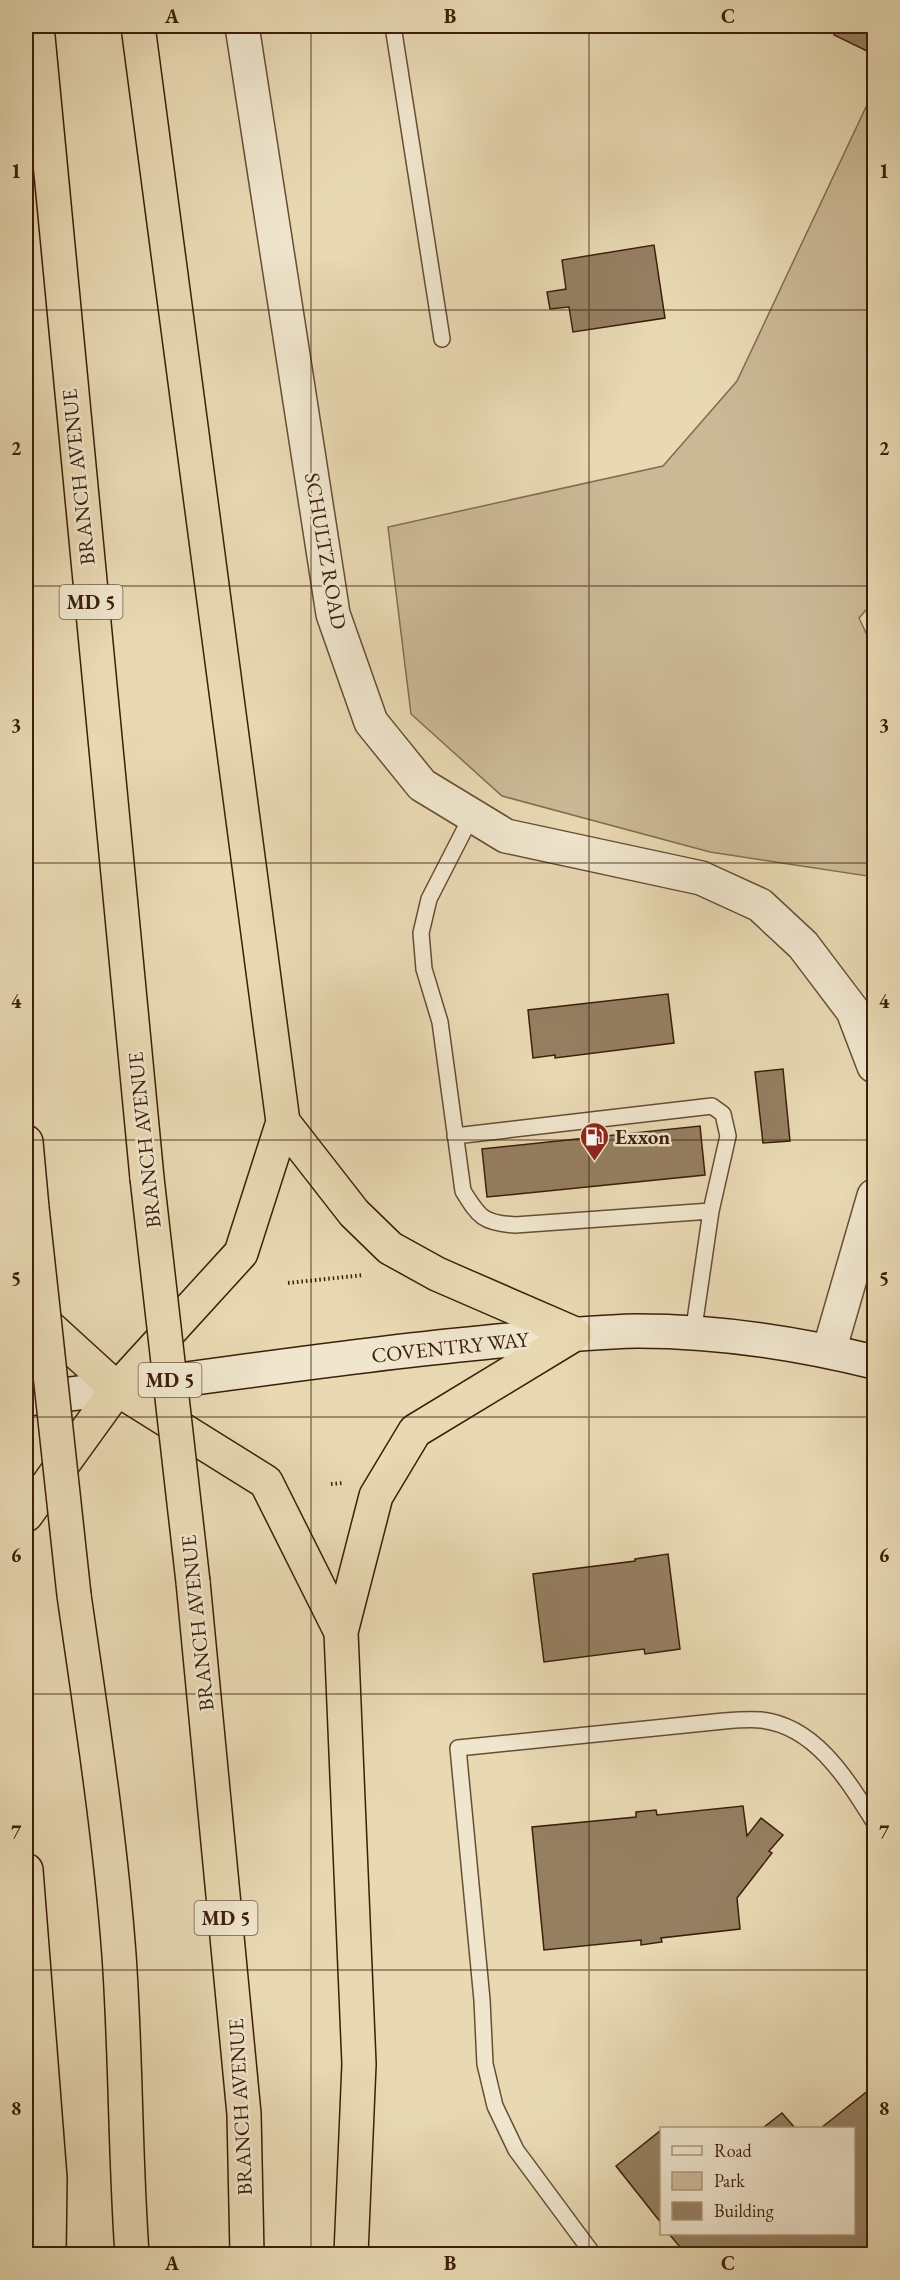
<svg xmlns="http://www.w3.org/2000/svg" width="900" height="2280" viewBox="0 0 900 2280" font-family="'EB Garamond',serif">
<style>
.green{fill:#cbb996;stroke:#846c50;stroke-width:1.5}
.building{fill:#957f61;stroke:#3c1e09;stroke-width:1.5}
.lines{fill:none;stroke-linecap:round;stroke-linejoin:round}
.service-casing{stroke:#674d34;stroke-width:18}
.tertiary-casing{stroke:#674d34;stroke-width:36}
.secondary-casing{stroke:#3c1e09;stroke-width:36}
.motorway-casing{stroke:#3c1e09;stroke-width:36}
.path{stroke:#3c1e09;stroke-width:4;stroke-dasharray:1.5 3;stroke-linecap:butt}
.service{stroke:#f0e6ce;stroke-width:15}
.tertiary{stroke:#f0e6ce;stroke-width:33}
.secondary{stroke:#f0e6ce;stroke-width:33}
.motorway{stroke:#e8d9b3;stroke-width:33}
.motorway-bridge-casing{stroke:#3c1e09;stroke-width:36;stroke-linecap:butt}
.motorway-bridge{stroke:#e8d9b3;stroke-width:33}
.grid{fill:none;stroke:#3c1e09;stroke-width:1.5;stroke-opacity:0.55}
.labels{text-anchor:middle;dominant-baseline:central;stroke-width:5;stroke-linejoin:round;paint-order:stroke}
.shield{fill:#f0e6ce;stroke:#725a44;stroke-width:1.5}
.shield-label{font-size:20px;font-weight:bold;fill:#3c1e09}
.street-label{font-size:21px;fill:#3c1e09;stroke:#f0e6ce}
.poi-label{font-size:21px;font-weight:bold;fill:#3c1e09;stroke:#f0e6ce;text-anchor:start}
.neatline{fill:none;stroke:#3c1e09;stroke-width:2}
.grid-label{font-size:20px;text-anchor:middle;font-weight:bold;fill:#3c1e09}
</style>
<rect width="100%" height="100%" fill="#e8d9b3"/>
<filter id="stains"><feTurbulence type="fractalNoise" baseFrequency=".00333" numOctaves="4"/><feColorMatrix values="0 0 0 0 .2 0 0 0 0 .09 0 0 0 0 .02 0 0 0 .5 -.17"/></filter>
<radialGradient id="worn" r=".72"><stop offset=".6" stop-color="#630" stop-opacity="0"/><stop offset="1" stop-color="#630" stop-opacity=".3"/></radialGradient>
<path class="green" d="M 874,90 L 874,601 L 859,618 L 874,650 L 874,877 L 710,852 L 502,796 L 411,714 L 388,527 L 663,466 L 737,381 Z"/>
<path class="building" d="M 838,26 L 858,26 L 874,33 L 867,51 L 834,35 Z
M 654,245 L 665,318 L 573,332 L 569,307 L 550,309 L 547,292 L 566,289 L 562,260 Z
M 668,994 L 674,1043 L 555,1058 L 555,1055 L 533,1058 L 528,1010 Z
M 783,1069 L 790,1141 L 763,1143 L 755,1072 Z
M 700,1126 L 705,1175 L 487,1197 L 482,1149 Z
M 668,1554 L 680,1649 L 645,1654 L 644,1649 L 544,1662 L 533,1574 L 635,1561 L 635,1559 Z
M 743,1806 L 747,1836 L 761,1818 L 783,1835 L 769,1851 L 772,1853 L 737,1898 L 740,1929 L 661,1938 L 662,1942 L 641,1945 L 641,1940 L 544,1950 L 532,1827 L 636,1817 L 636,1812 L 656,1810 L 657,1815 Z
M 874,2086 L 874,2254 L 788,2254 L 785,2251 L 781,2254 L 686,2254 L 669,2234 L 854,2234 L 854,2128 L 821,2128 Z
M 782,2113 L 795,2128 L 763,2128 Z
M 660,2131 L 662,2132 L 662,2224 L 616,2166 Z"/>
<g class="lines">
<defs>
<path id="service" d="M 393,26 L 442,339
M 472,815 L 429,899 L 421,933 L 424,969 L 440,1022 L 463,1191 C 479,1217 483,1223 515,1225 L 711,1211 L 693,1334
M 455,1136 L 712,1106 L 723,1114 L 728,1136 L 711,1211
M 593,2254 L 516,2150 L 495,2106 L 485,2064 L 482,2000 L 458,1748 L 724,1721 C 736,1720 750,1719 761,1720 C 816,1726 848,1781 874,1822"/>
<path id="tertiary" d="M 242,26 L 333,614 L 371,722 L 422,785 L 506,836 L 701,878 L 760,905 L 803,945 L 853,1011 L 874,1066
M 829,1351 L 874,1196"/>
<path id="secondary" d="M 26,1399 C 177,1383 327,1357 479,1343 C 532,1338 584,1332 637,1331 C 717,1331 797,1343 874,1362"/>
<path id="motorway" d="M 37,26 L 147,1178
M 283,1122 L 354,1213 L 390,1248 L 437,1274 L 575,1334
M 26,1142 L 32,1208
M 26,1306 L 117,1389 L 266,1482 L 341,1632
M 26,1515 L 117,1389 L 241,1253 L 283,1122 L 138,26
M 193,1582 L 244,2114 L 247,2254
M 74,1595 C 91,1714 110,1834 119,1955 C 126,2055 125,2155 132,2254
M 26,1870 L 50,2178 L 49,2254
M 351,2254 L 359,2064 L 341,1632 L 376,1496 L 415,1431 L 575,1334"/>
</defs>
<use href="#service" class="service-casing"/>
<use href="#tertiary" class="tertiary-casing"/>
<use href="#secondary" class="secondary-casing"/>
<use href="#motorway" class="motorway-casing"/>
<path class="path" d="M 288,1283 L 364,1275
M 331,1484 L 343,1483"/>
<use href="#service" class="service"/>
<use href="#tertiary" class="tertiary"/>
<use href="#secondary" class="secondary"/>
<use href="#motorway" class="motorway"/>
<defs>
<path id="motorway-bridge" d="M 147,1178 L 193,1582
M 32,1208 L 74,1595"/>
</defs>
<use href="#motorway-bridge" class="motorway-bridge-casing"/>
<use href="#motorway-bridge" class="motorway-bridge"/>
</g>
<path class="grid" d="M 311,26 L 311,2254M 589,26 L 589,2254M 26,310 L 874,310M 26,586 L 874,586M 26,863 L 874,863M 26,1140 L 874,1140M 26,1417 L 874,1417M 26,1694 L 874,1694M 26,1970 L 874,1970"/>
<defs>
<symbol id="fuel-pin" viewBox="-11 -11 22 30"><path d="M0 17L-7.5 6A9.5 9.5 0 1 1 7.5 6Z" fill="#8f2418" stroke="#f0e6ce"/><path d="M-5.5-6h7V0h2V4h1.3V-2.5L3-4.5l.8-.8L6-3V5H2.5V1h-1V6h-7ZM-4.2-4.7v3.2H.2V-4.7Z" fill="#fff"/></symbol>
</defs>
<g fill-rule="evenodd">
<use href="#fuel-pin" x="578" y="1120" width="33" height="45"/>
</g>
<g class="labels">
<g class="shield">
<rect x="59.5" y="585" width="63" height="34" rx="4.5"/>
<rect x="138.5" y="1363" width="63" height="34" rx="4.5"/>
<rect x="194.5" y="1901" width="63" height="34" rx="4.5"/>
</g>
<g class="shield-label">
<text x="91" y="602">MD 5</text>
<text x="170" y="1380">MD 5</text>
<text x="226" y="1918">MD 5</text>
</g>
<g class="street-label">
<text transform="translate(78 477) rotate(-96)">BRANCH AVENUE</text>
<text transform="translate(326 551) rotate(80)">SCHULTZ ROAD</text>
<text transform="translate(144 1140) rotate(-96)">BRANCH AVENUE</text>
<text transform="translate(450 1347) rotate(-6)">COVENTRY WAY</text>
<text transform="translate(197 1623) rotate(-96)">BRANCH AVENUE</text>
<text transform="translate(240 2107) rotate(-93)">BRANCH AVENUE</text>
</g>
<g class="poi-label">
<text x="615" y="1136">Exxon</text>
</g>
</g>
<rect width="900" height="2280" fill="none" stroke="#e8d9b3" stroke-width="66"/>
<rect x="660" y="2127" width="195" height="108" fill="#f0e6ce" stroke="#a8967f" stroke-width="1.5"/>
<rect x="672" y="2146" width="30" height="9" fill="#f0e6ce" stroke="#a8967f" stroke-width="1.5"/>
<text x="714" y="2157" font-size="18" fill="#3c1e09">Road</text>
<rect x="672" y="2172" width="30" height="18" fill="#cbb996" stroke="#a8967f" stroke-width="1.5"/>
<text x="714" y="2187" font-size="18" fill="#3c1e09">Park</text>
<rect x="672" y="2202" width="30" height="18" fill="#957f61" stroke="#a8967f" stroke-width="1.5"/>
<text x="714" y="2217" font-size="18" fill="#3c1e09">Building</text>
<rect x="33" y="33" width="834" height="2214" class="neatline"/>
<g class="grid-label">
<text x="172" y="23">A</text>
<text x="450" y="23">B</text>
<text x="728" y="23">C</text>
<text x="16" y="178">1</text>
<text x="884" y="178">1</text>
<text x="16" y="455">2</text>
<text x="884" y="455">2</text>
<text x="16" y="732">3</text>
<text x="884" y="732">3</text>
<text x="16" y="1008">4</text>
<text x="884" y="1008">4</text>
<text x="16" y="1285">5</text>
<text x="884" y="1285">5</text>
<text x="16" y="1562">6</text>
<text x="884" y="1562">6</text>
<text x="16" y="1839">7</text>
<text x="884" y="1839">7</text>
<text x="16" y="2115">8</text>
<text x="884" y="2115">8</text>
<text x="172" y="2270">A</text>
<text x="450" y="2270">B</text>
<text x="728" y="2270">C</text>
</g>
<rect width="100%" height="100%" filter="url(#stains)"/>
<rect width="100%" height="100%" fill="url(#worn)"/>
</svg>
